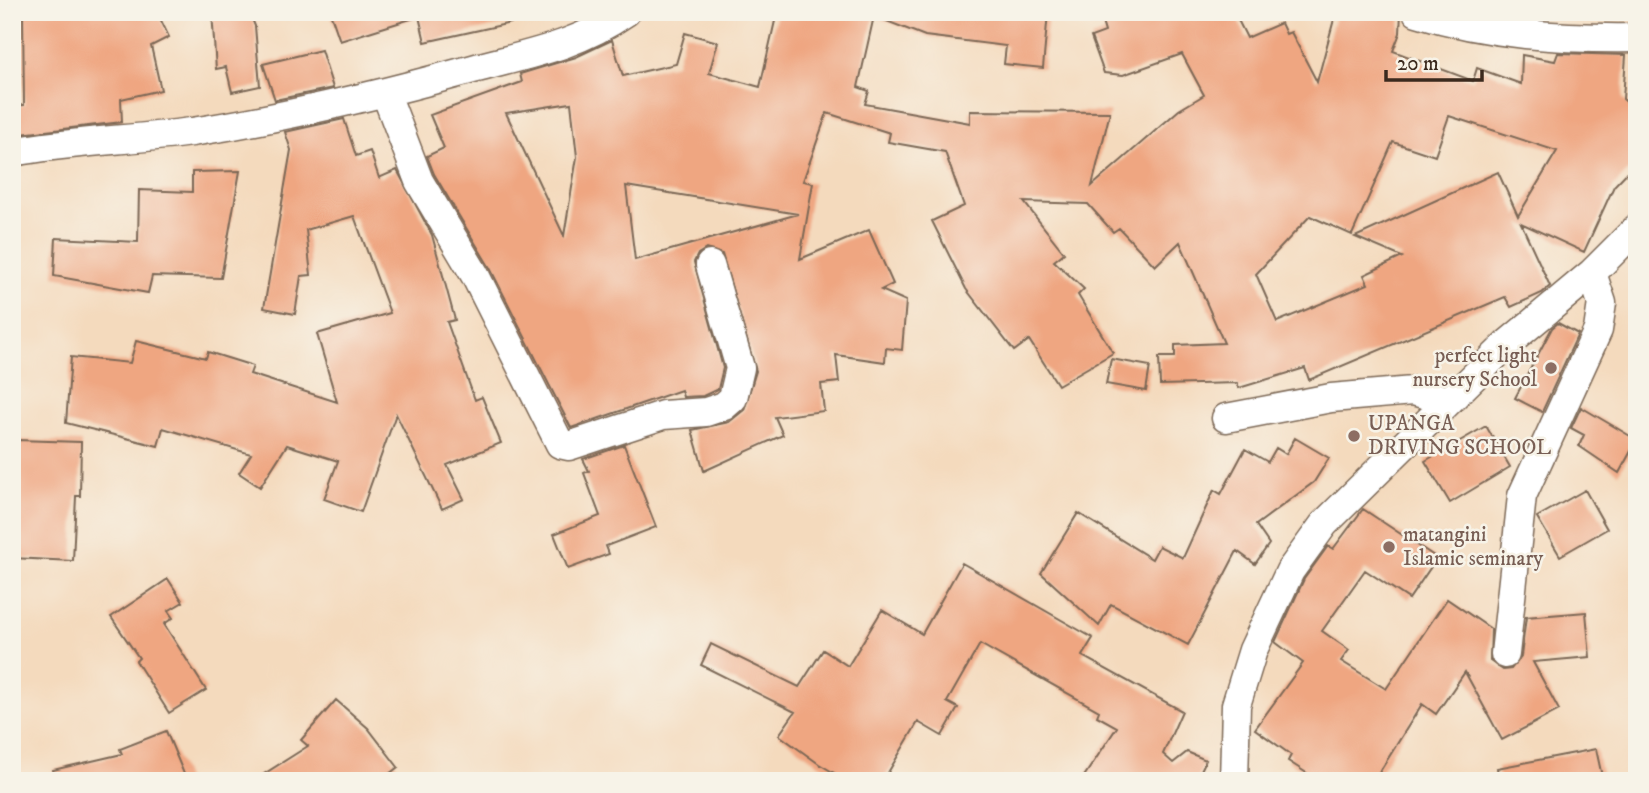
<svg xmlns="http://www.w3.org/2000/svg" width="1649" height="793" viewBox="0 0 1649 793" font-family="'IM FELL DW Pica',serif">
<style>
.building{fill:#efa681;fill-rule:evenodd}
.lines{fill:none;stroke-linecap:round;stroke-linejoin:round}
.minor-casing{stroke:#7c6856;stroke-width:31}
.minor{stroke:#fff;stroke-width:28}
.education-dot{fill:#8d6e63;stroke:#f7f3e8;stroke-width:2.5}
.labels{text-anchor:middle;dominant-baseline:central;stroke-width:5;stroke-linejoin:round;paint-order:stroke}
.education-label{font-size:21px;fill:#785e54;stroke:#f7f3e8;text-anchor:start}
</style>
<rect width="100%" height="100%" fill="#f7f3e8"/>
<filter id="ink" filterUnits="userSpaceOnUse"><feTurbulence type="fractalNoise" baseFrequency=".0143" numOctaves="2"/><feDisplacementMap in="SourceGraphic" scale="14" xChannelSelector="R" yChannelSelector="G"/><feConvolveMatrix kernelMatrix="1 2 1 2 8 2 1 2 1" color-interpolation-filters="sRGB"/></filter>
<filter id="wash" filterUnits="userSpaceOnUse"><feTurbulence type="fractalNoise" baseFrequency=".00686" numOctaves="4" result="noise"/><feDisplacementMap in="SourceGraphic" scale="28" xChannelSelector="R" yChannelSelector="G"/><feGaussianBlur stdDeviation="1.57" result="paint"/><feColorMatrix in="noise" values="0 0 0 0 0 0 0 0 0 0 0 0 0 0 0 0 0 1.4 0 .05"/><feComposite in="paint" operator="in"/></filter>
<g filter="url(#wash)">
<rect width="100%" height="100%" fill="#f4dabd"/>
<g id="blocks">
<path class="building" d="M 23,12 L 157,12 L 169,37 L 151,46 L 161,90 L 121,99 L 122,122 L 12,135 L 12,106 L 24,105 Z
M 212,12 L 249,12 L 255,26 L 260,86 L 232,92 L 226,67 L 216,69 Z
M 330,12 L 413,12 L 414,18 L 340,41 Z
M 418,12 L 510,12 L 511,23 L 425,42 Z
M 777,12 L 1048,12 L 1043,68 L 1004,64 L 1006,46 L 925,36 L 874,16 L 858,87 L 869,91 L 865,104 L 970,123 L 970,111 L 1110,112 L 1092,186 L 1179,110 L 1204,95 L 1182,54 L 1123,75 L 1104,73 L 1091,37 L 1105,32 L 1099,12 L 1234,12 L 1247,38 L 1281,23 L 1286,34 L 1291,32 L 1317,82 L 1336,12 L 1401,12 L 1400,33 L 1393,51 L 1473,81 L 1477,68 L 1521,84 L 1522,55 L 1555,61 L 1558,53 L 1626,55 L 1623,99 L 1637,111 L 1637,162 L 1614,186 L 1584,252 L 1521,223 L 1550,286 L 1542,293 L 1511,307 L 1505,297 L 1309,380 L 1305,368 L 1239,388 L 1237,383 L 1160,385 L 1159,357 L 1175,357 L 1175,345 L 1224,343 L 1180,242 L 1155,266 L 1119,228 L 1113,232 L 1088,204 L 1024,202 L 1064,253 L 1054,261 L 1084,289 L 1078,295 L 1113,353 L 1058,385 L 1029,340 L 1014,351 L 966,289 L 932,221 L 964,206 L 945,152 L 888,142 L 890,133 L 827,113 L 803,181 L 813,183 L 800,259 L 869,230 L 893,284 L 881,290 L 906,301 L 902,350 L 886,348 L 885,362 L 836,355 L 839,382 L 821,384 L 824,411 L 775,417 L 783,435 L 704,471 L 692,430 L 729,422 L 744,410 L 756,371 L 722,254 L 706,249 L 698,254 L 694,262 L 723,368 L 718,389 L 703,396 L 683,397 L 681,390 L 571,428 L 490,268 L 434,174 L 427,156 L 444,148 L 430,115 L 522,82 L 520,74 L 576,57 L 612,40 L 623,76 L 676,64 L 685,33 L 718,42 L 709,73 L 760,87 ZM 571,103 L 577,157 L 564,236 L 506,113 ZM 1449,116 L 1557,151 L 1518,216 L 1498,172 L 1355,237 L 1402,257 L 1364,275 L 1368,284 L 1277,322 L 1256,274 L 1310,216 L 1352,235 L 1393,142 L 1435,156 ZM 626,186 L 798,214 L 635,260 Z
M 321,50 L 333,88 L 275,100 L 263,64 Z
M 344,119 L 356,156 L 370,151 L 379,178 L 397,170 L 432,235 L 455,320 L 447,322 L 475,400 L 482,397 L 501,443 L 447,465 L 464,499 L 442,509 L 396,414 L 361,512 L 324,499 L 338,461 L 287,445 L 260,487 L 239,473 L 251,454 L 163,428 L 158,446 L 66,423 L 71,357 L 130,363 L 136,341 L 206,358 L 208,352 L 253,366 L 250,374 L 337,402 L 317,334 L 390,313 L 354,216 L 306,230 L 311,275 L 301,276 L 295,314 L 264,308 L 291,150 L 285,132 Z
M 240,171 L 221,278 L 152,276 L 148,293 L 54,276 L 56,238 L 138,242 L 139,190 L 192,192 L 192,172 Z
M 1558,323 L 1578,334 L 1542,412 L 1515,398 L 1552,328 Z
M 1111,359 L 1150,366 L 1146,391 L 1106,384 Z
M 1581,407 L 1637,440 L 1619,473 L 1579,446 L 1584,435 L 1571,428 Z
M 1486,426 L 1510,467 L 1450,503 L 1425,461 Z
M 1295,438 L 1329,458 L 1314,482 L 1256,525 L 1269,544 L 1255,564 L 1237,551 L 1188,645 L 1111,604 L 1099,626 L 1041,573 L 1078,513 L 1152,559 L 1159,546 L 1183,558 L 1214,490 L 1221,494 L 1245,449 L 1268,462 L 1276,448 L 1286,454 Z
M 16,440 L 81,442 L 80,496 L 76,496 L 73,561 L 12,558 Z
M 624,445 L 656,527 L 606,546 L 609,554 L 568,569 L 554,534 L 600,516 L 584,473 L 589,471 L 583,459 Z
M 1585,490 L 1607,529 L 1560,556 L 1537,517 Z
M 1363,509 L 1437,558 L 1409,599 L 1365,570 L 1322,631 L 1349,650 L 1341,661 L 1386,689 L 1447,599 L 1491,629 L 1490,661 L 1503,670 L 1511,669 L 1521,656 L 1526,617 L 1586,612 L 1590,657 L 1533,662 L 1559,710 L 1502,740 L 1465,672 L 1436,714 L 1422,704 L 1374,781 L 1319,781 L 1288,761 L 1291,755 L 1255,729 L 1303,663 L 1275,642 L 1304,579 L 1328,546 L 1333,549 Z
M 962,563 L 1093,638 L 1082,656 L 1182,711 L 1163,754 L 1173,763 L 1187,752 L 1206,760 L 1196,781 L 1081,781 L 1117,727 L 1097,716 L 1099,711 L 980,644 L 947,702 L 958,708 L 942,736 L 918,722 L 883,781 L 848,781 L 819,764 L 779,735 L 795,712 L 701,665 L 711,644 L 799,687 L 823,650 L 848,666 L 882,610 L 922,634 Z
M 168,579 L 183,602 L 168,611 L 173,618 L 164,624 L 206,690 L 169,713 L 136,661 L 139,658 L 111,617 Z
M 336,700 L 368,728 L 398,767 L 380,781 L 253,781 L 308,746 L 301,740 Z
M 166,731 L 187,781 L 54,781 L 53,770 L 122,754 L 120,749 Z
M 1596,749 L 1603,781 L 1499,781 L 1497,768 Z"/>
</g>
</g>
<g filter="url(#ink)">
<use href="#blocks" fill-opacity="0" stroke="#7c6856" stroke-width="2"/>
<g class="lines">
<defs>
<path id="minor" d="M 1417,12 C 1489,35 1561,39 1637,38
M 386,94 L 419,181 L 475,275 L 560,444 L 569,446 L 663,415 L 706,412 L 724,406 L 733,398 L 740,368 L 710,265
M 12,152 C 72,141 132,140 192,132 C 288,117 379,95 473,69 C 529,54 577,46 626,12
M 1226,418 L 1331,398 L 1413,391 L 1449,401
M 1505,654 L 1522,496 L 1598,330 L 1602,303 L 1592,273
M 1234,781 L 1236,705 L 1253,650 L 1290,571 L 1324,524 L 1507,344 L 1592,273 L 1637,228"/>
</defs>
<use href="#minor" class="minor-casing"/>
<use href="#minor" class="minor"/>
</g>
</g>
<g class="education-dot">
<circle cx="1551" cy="368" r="7"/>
<circle cx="1354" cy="436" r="7"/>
<circle cx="1389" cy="547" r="7"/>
</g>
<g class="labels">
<g class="education-label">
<text x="1537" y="356" text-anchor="end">perfect light<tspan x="1537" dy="24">nursery School</tspan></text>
<text x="1368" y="424">UPANGA<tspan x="1368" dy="24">DRIVING SCHOOL</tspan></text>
<text x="1403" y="535">matangini<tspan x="1403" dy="24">Islamic seminary</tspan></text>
</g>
</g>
<rect width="1649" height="793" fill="none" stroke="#f7f3e8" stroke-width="42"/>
<path d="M1386 70v10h96v-10" fill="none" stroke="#3b2a1e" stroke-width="3.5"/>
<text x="1397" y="70" font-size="21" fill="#3b2a1e" stroke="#f7f3e8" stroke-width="5" paint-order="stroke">20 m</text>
</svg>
